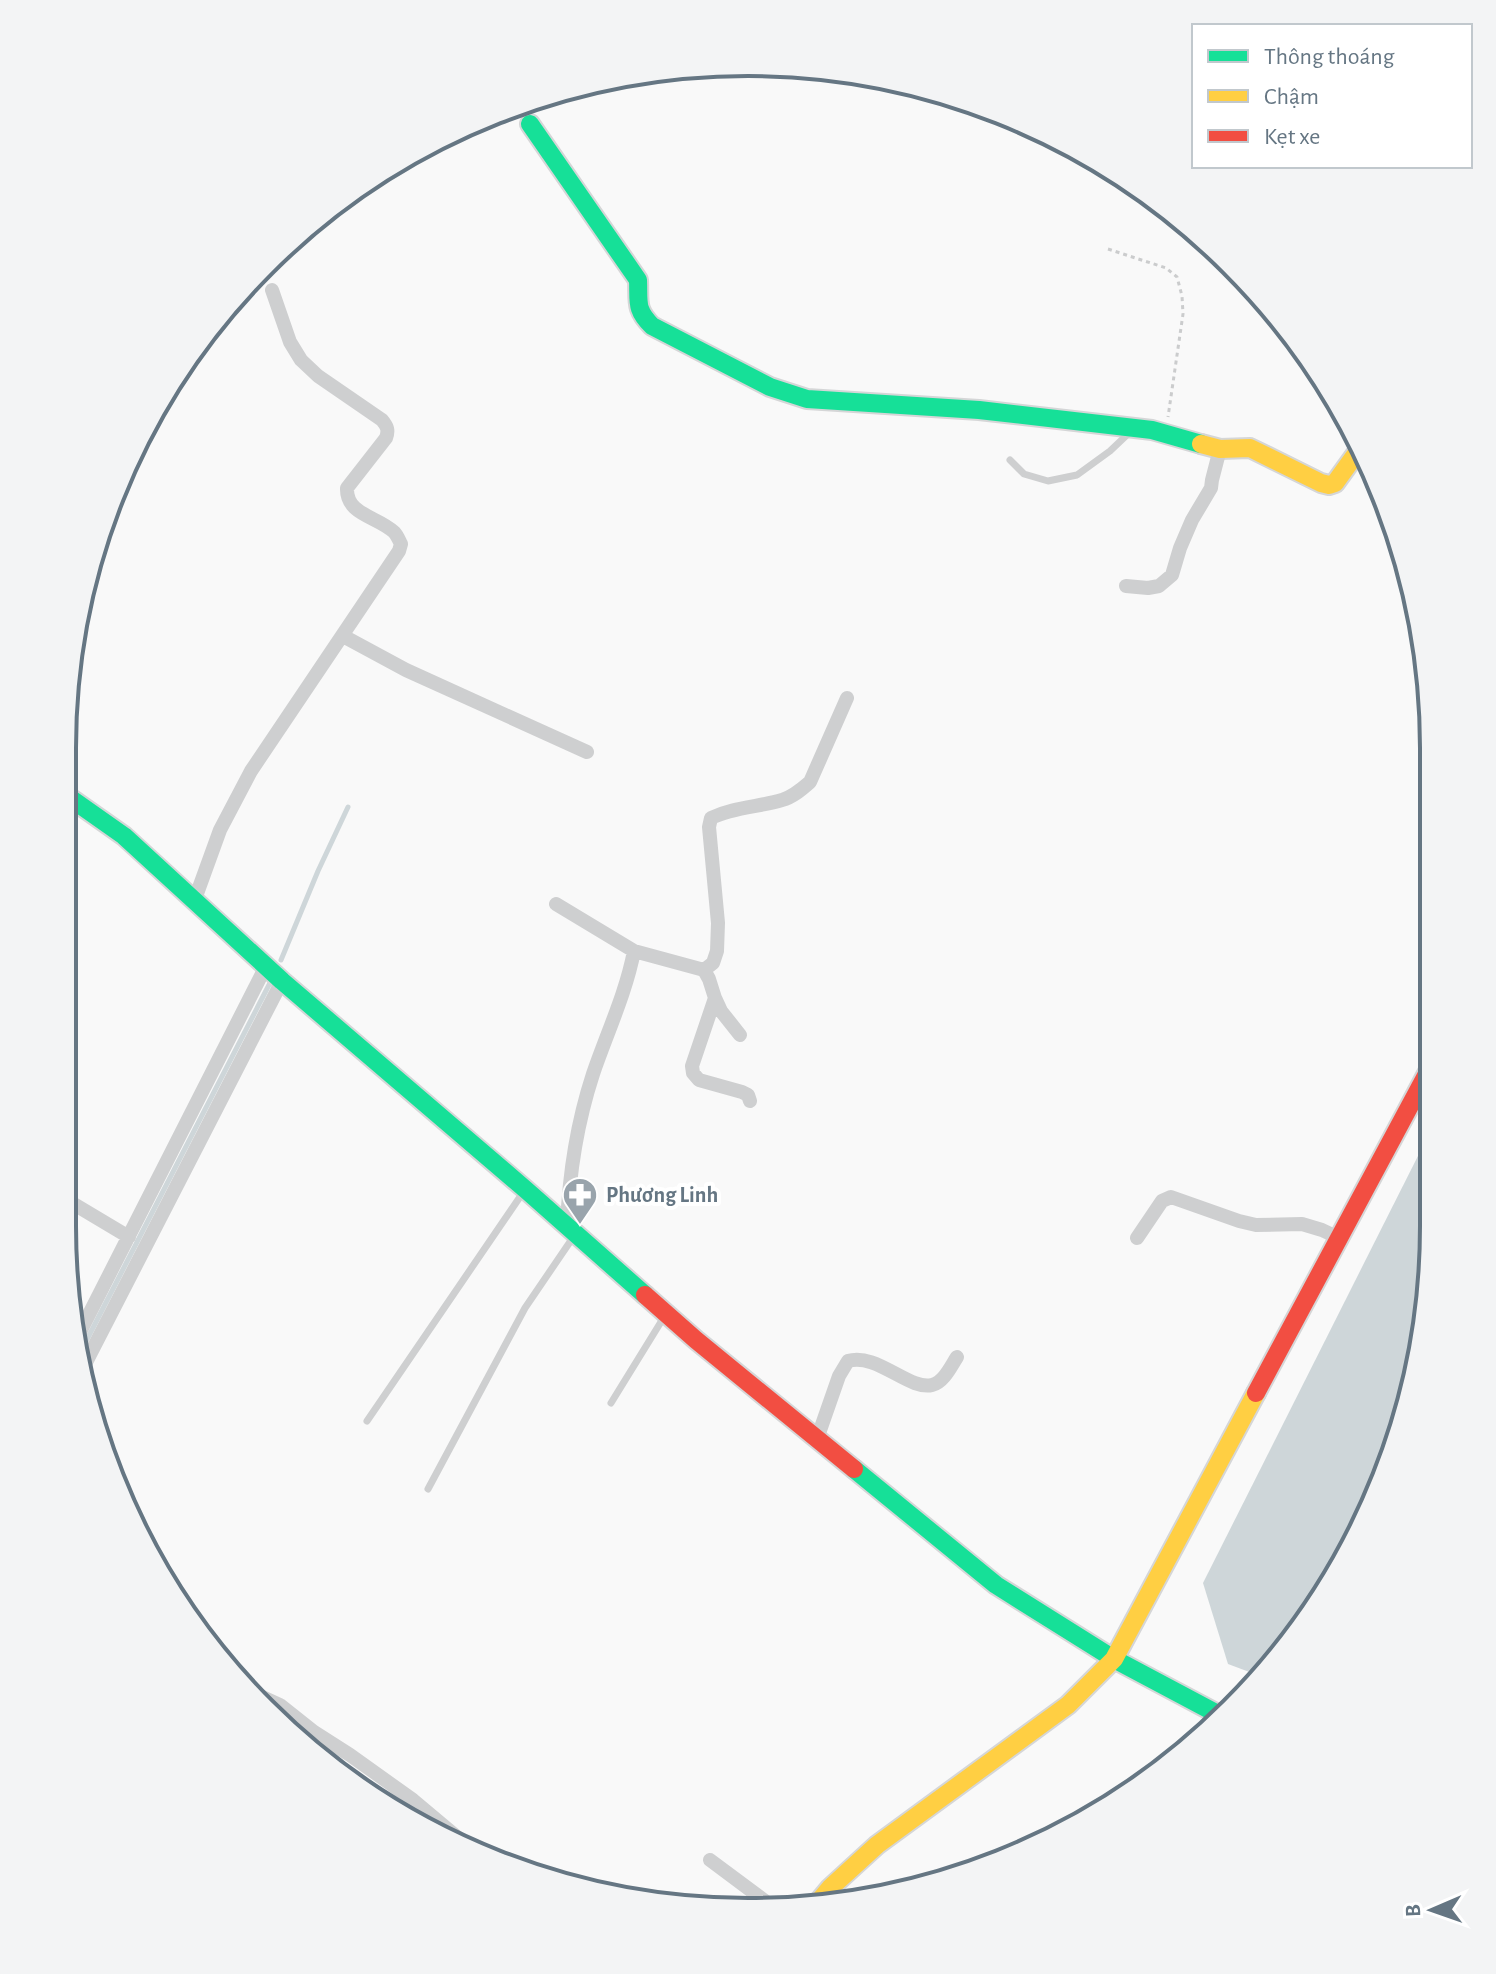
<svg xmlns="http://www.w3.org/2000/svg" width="1496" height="1974" viewBox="0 0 1496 1974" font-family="'Alegreya Sans',sans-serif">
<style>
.water{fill:#ced6d9}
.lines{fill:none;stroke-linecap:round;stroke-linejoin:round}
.stream{stroke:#ced6d9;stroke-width:5}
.fast-casing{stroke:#d5d6d7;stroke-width:22}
.slow-casing{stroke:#d5d6d7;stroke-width:22}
.jam-casing{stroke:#d5d6d7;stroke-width:22}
.path{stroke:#cbcccd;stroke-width:3;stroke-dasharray:4 4;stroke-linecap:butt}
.lane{stroke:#cecfd0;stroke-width:7}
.street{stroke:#cecfd0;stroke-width:14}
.fast{stroke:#16e098;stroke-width:18}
.slow{stroke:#ffcf43;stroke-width:18}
.jam{stroke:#f24e42;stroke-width:18}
.labels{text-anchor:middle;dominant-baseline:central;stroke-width:8;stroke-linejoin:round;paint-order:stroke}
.poi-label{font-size:22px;font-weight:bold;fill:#657683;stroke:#fff;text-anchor:start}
.rim{fill:none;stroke:#657683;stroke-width:4}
</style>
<rect width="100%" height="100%" fill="#f9f9f9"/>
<path class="water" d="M 1425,1142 L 1428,1143 L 1428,1316 L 1397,1447 L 1342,1569 L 1260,1676 L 1228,1664 L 1203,1583 Z"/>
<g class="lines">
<path class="stream" d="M 281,960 L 318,871 L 348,807
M 79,1355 L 272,979"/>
<defs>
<path id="fast" d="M 530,124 L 638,280 C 639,302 635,309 652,326 L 770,387 L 807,399 L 979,410 L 1152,430 L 1201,444
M 63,793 L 124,836 L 282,981 L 525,1189 L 645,1295
M 854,1469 L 996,1585 L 1114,1659 L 1225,1718"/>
<path id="slow" d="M 1201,444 L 1220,449 L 1250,448 L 1321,483 L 1329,485 L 1335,483 L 1361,447
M 815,1906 L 830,1888 L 877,1845 L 1068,1705 L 1114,1659 L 1256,1393"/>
<path id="jam" d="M 645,1295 L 696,1340 L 854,1469
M 1256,1393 L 1428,1072"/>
</defs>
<use href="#fast" class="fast-casing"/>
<use href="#slow" class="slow-casing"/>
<use href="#jam" class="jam-casing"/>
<path class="path" d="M 1108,249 L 1166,268 L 1177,277 L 1182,296 L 1183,314 L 1168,417"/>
<path class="lane" d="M 1010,460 L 1024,474 L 1048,481 L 1077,475 L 1110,451 L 1129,433
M 1413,1105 L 1428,1109
M 611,1403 L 664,1317
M 367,1421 L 524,1191
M 428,1489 L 525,1308 L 574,1236"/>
<path class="street" d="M 1126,586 L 1148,588 L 1159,586 L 1172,575 L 1180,548 L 1192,520 L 1211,488 L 1212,480 L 1220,449
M 343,636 L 406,670 L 587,752
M 195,899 L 220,830 L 251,771 L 399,551 L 401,544 C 399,540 397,535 394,532 C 377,516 346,515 347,488 L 386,438 C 389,430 387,426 382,420 L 318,376 L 301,360 L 290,342 L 272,290
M 556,904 L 634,951 L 704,970 L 713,963 L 717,951 L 718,923 L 709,827 L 711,818 C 734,807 759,807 782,800 C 793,797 802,789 810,782 L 847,698
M 704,970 L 709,979 L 715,998 L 692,1066 L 693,1073 L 699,1080 L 742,1092 L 748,1095 L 750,1101
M 715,998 L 721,1011 L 740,1035
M 62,1197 L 129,1237
M 567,1226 C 569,1175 577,1123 593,1074 C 607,1033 626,993 634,951
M 1137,1238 L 1162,1201 L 1171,1197 L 1239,1221 L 1256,1225 L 1302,1224 L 1322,1230 L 1339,1238
M 77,1338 L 266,966
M 81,1372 L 282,981
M 817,1439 L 839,1376 L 848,1361 C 876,1352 910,1391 932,1385 C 944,1382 951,1366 957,1357
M 256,1694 L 280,1705 L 314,1732 L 350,1755 L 413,1800 L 475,1852
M 710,1860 L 777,1910"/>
<use href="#fast" class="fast"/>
<use href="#slow" class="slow"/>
<use href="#jam" class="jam"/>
</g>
<defs>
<symbol id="pharmacy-pin" viewBox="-11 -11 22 30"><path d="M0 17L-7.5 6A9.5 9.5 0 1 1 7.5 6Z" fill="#99a4ac" stroke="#fff"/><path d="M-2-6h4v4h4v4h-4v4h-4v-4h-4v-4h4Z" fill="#fff"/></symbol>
</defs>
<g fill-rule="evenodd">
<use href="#pharmacy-pin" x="560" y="1175" width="40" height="54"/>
</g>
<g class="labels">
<g class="poi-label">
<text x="606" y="1195">Phương Linh</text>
</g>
</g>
<path d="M0 0H1496V1974H0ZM748 76H748A672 672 0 0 1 1420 748V1226A672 672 0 0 1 748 1898H748A672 672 0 0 1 76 1226V748A672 672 0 0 1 748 76Z" fill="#f3f4f5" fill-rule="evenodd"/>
<path class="rim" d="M748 76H748A672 672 0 0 1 1420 748V1226A672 672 0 0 1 748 1898H748A672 672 0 0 1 76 1226V748A672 672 0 0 1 748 76Z"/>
<rect x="1192" y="24" width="280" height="144" fill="#ffffff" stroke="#c1c8cd" stroke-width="2"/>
<rect x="1208" y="50" width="40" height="12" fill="#16e098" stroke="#c1c8cd" stroke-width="2"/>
<text x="1264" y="64" font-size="24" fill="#657683">Thông thoáng</text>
<rect x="1208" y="90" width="40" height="12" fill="#ffcf43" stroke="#c1c8cd" stroke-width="2"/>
<text x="1264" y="104" font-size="24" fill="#657683">Chậm</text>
<rect x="1208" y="130" width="40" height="12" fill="#f24e42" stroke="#c1c8cd" stroke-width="2"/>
<text x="1264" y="144" font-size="24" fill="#657683">Kẹt xe</text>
<g transform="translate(1432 1910) rotate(268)" stroke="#ffffff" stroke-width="6" paint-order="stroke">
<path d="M0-6L14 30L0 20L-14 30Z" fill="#657683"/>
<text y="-12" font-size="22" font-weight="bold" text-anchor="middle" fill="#657683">B</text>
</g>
</svg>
